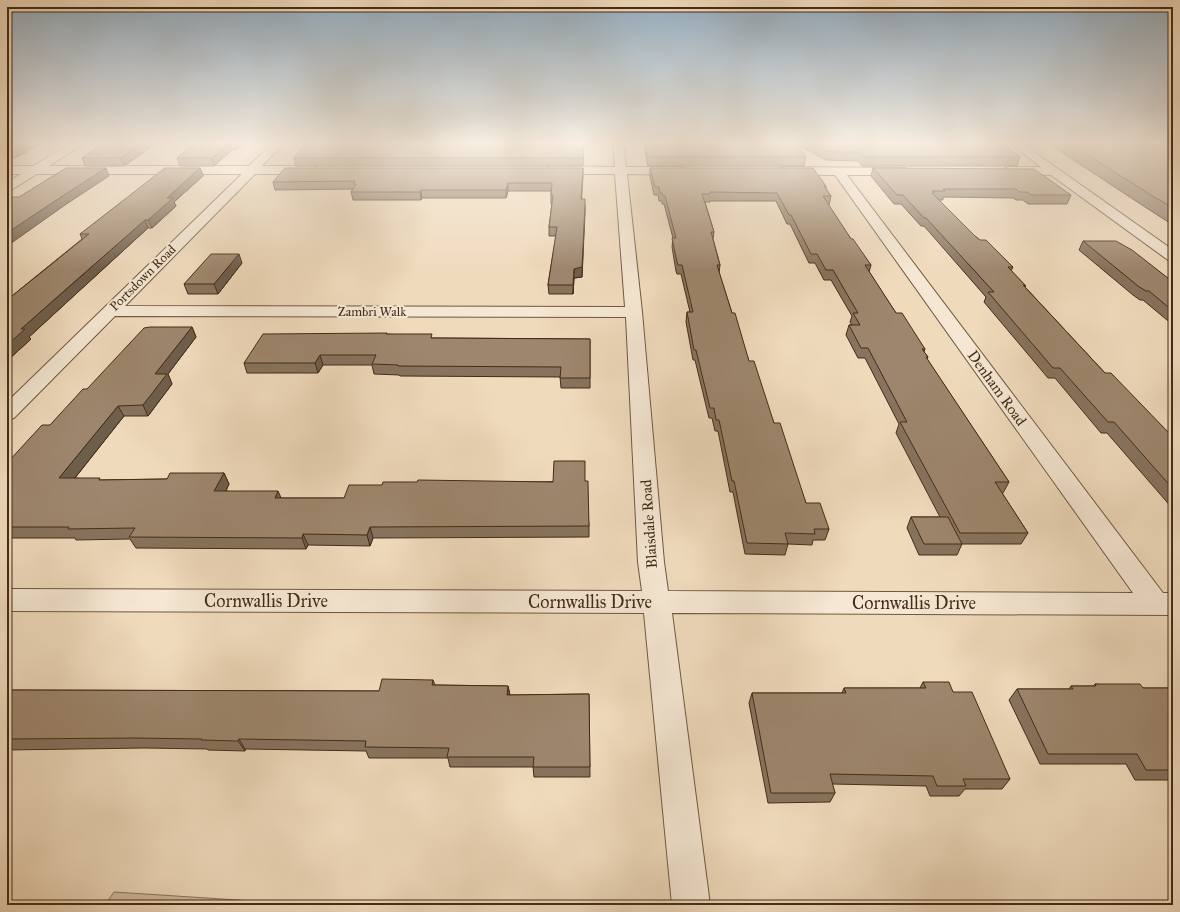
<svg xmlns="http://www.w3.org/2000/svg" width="1180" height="912" viewBox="0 0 1180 912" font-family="'IM FELL Great Primer',serif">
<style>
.green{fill:#d2bca0;stroke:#8b745c}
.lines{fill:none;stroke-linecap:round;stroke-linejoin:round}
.minor-casing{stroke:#6f5841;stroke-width:2}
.minor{fill:#f5e7d3;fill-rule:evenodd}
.wall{fill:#87735e;stroke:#442c18}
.shaded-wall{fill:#6e5e4c;stroke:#442c18}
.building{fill:#9d866d;stroke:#442c18}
.labels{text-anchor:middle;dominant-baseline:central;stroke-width:4;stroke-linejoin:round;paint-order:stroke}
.far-street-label{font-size:13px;fill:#442c18;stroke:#f5e7d3}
.street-label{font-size:15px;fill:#442c18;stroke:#f5e7d3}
.near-street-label{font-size:18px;fill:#442c18;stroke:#f5e7d3}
</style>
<rect width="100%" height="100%" fill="#efdabc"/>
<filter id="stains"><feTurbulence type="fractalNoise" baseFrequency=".005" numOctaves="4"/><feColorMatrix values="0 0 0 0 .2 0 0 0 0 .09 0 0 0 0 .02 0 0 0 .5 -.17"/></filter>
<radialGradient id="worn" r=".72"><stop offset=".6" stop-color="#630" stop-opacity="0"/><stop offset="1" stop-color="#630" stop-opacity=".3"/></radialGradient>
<path class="green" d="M 114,892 L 315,905 L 105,905 Z"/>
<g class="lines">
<defs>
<path id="minor" d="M 73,142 L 86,142 L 49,166 L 249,166 L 274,142 L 285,142 L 262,166 L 312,166 L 316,167 L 318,170 L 316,173 L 312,174 L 255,174 L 125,306 L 625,307 L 615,174 L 553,174 L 549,173 L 547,170 L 549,167 L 553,166 L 615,167 L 613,142 L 623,142 L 626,167 L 680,167 L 684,168 L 686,171 L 684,174 L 680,175 L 627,174 L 642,312 L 664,562 L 668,591 L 1133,593 L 835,175 L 785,175 L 781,174 L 779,171 L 781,168 L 785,167 L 906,168 L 908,171 L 906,174 L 902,175 L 847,175 L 1163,593 L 1173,593 L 1173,615 L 672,613 L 710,905 L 672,905 L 644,613 L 7,611 L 7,589 L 642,591 L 638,562 L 626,317 L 115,316 L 14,418 L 7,420 L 7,402 L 242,174 L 37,174 L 11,190 L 7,191 L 7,182 L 21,174 L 7,174 L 7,166 L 33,166 Z
M 1008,142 L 1020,142 L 1173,250 L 1173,261 L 1168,260 L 1051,175 L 1005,174 L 1003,171 L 1005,168 L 1009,167 L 1041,167 Z"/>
</defs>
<use href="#minor" class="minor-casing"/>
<use href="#minor" class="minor"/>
</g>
<path class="wall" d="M 7,142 L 13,159 L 7,159 Z
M 158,142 L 124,166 L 85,166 L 82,158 Z
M 195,142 L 245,142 L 236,150 L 232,150 L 214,166 L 180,166 L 177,158 L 196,143 Z
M 584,142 L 583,166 L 296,166 L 294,158 Z
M 646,142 L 1000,142 L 1020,157 L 1017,166 L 862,166 L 858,161 L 826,160 L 796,144 L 806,157 L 804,166 L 648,166 L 645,153 L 645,145 L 646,145 Z
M 1046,142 L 1173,142 L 1173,225 L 1145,207 Z
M 200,168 L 203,176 L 174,202 L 176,206 L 152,228 L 148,228 L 69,300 L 29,337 L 31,339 L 7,361 L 7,300 L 82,239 L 80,234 Z
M 650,168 L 826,186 L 826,189 L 831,196 L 829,205 L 828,205 L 851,239 L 871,265 L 869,272 L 896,313 L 925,349 L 924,352 L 928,357 L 927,359 L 1009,482 L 1003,493 L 1002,493 L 1028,533 L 1021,544 L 962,544 L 957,555 L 919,555 L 907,528 L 911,517 L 940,517 L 896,433 L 899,424 L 865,358 L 858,358 L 846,335 L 849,325 L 852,325 L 850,322 L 852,316 L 831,280 L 824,280 L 815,263 L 809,263 L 790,224 L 787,224 L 776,201 L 710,201 L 710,202 L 705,202 L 714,232 L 713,239 L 720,265 L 719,273 L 732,313 L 749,361 L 806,503 L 829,529 L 825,540 L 813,540 L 812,545 L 788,544 L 785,555 L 745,554 L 733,492 L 730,492 L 718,431 L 715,431 L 712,418 L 709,418 L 695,360 L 693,360 L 686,322 L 687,312 L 690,312 L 681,274 L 677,274 L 676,271 L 672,247 L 673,238 L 664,204 L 662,204 L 662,201 L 659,201 L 658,195 L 654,195 L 650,176 Z
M 873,168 L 1071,195 L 1067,204 L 1028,204 L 1023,200 L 1016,200 L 1013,198 L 943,197 L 943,200 L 939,200 L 975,236 L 1013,267 L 1011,271 L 1026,286 L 1025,287 L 1105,373 L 1169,433 L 1173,433 L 1173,509 L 1107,433 L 1101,433 L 1055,378 L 1048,378 L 984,302 L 986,297 L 924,226 L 921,226 L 901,204 L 894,204 L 871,176 Z
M 583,176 L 581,199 L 585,205 L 585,214 L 582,277 L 574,278 L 573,294 L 549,294 L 548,285 L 556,236 L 549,236 L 549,227 L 552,204 L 551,204 L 551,191 L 508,191 L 506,198 L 422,198 L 421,200 L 353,200 L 351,192 L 353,189 L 275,190 L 273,182 Z
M 1083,241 L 1173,282 L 1173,325 L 1143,300 L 1140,300 L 1133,295 L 1079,250 Z
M 242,263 L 218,294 L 188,294 L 184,284 Z
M 192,327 L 196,337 L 168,374 L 172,384 L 148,416 L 124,416 L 75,478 L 101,480 L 167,479 L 224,473 L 229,484 L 226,491 L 281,498 L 344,498 L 382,485 L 585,481 L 589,526 L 589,537 L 373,538 L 370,546 L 308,545 L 306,549 L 136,548 L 130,539 L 76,540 L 75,538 L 11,538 L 10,536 L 7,536 L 7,463 L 50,425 L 87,389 Z
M 387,334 L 433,338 L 590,339 L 590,388 L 561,388 L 560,377 L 400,376 L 399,375 L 374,374 L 372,365 L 323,365 L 318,373 L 247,373 L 244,363 Z
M 433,680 L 435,685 L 508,686 L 510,695 L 589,694 L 590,777 L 534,777 L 533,767 L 450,767 L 448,758 L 369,758 L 366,751 L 245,749 L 245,751 L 208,750 L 207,749 L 144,748 L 7,750 L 7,690 L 379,691 Z
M 923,682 L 953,692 L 1010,779 L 1002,789 L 965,789 L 959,796 L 930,796 L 926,786 L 832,784 L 835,793 L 830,802 L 768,803 L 749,703 L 752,693 L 842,693 L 844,688 L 920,688 Z
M 1095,684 L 1143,688 L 1173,688 L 1173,780 L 1135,780 L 1126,764 L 1040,764 L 1009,700 L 1017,689 L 1069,689 L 1071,686 L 1093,686 Z"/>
<path class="shaded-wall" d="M 27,142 L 45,142 L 13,159 L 10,152 Z
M 144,142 L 158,142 L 124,166 L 121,158 Z
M 230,142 L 232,150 L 214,166 L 212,158 Z
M 234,142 L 245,142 L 236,150 Z
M 106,168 L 109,176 L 65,205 L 7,246 L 7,233 L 61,197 Z
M 200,168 L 203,176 L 174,202 L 176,206 L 152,228 L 148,220 L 167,198 Z
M 583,168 L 583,176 L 581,208 L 581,199 Z
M 508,183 L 508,191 L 506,198 L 506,190 Z
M 421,190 L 422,198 L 421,200 L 420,192 Z
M 585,205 L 582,277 L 574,278 L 573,294 L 574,269 Z
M 145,220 L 148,228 L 29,337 L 31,339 L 7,361 L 7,345 L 21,329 Z
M 239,254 L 242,263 L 218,294 L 214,284 Z
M 192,327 L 196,337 L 168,374 L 172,384 L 148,416 L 143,405 L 155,374 Z
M 320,355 L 323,365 L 318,373 L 315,363 Z
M 118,406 L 124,416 L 66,489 L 59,478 Z
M 224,473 L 229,484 L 220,502 L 214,491 Z
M 278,491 L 283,502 L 275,498 Z
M 370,527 L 373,538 L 370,546 L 367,535 Z
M 303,534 L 308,545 L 306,549 L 302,538 Z
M 508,686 L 510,696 L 507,695 Z
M 239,739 L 245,749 L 245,751 L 238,741 Z"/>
<path class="building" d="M 7,142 L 27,142 L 10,152 L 7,152 Z
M 106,142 L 144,142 L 121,158 L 82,158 Z
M 197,142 L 234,142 L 230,142 L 212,158 L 177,158 Z
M 307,142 L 584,142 L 583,158 L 294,158 Z
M 647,142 L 795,142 L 806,157 L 648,157 L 645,145 L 648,145 Z
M 810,142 L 1000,142 L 1020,157 L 864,157 L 860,152 L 828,152 Z
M 1067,142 L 1173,142 L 1173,208 L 1151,195 Z
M 66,168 L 106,168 L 61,197 L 7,233 L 7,199 L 11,197 L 19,197 Z
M 165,168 L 200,168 L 167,198 L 173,198 L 148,220 L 145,220 L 64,291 L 21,329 L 25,329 L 7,345 L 7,300 L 89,234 L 80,234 Z
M 285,168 L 583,168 L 581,199 L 585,199 L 585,205 L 582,267 L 574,269 L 573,285 L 548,285 L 557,227 L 549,227 L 553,195 L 551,195 L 552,183 L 508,183 L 506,190 L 421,190 L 420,192 L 351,192 L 356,184 L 353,184 L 355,181 L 273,182 Z
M 650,168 L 813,168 L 826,186 L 824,186 L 831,196 L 823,196 L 851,239 L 853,239 L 871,265 L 865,265 L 896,313 L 902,313 L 925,349 L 922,349 L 928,357 L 926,357 L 1009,482 L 995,482 L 1028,533 L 960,533 L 900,422 L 907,422 L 868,348 L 861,348 L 849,325 L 860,325 L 853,313 L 858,313 L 833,270 L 826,270 L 817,254 L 811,254 L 791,215 L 789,215 L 777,193 L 710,192 L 710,194 L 702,194 L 714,232 L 711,232 L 720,265 L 717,265 L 732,313 L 735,313 L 749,361 L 754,361 L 774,423 L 780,423 L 806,503 L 820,503 L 829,529 L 814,529 L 815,534 L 785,533 L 788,544 L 747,543 L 734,481 L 732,481 L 719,420 L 716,420 L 714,408 L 710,408 L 696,350 L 694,350 L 687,312 L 693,312 L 682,265 L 678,265 L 677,262 L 672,238 L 676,238 L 665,196 L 663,196 L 662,193 L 660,193 L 659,187 L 655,187 Z
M 873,168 L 1034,169 L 1071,195 L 1031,195 L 1027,192 L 1019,192 L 1016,189 L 943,189 L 945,191 L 932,191 L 934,193 L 932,193 L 975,236 L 980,240 L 986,240 L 1013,267 L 1008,267 L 1026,286 L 1023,285 L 1105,373 L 1111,373 L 1169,433 L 1173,433 L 1173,489 L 1114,422 L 1108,422 L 1060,368 L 1053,368 L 988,292 L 994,292 L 926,218 L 924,218 L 903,195 L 897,195 Z
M 1083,241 L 1116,241 L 1132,250 L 1173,282 L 1173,311 L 1149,291 L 1146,291 L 1138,286 Z
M 211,254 L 239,254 L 214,284 L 184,284 Z
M 150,327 L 192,327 L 155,374 L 167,374 L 143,405 L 118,406 L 59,478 L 100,478 L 99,480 L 167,479 L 170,473 L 224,473 L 214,491 L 278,491 L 275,498 L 344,498 L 349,485 L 382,485 L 383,482 L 417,482 L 418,480 L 553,482 L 554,461 L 585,461 L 585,481 L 588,481 L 589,526 L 370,527 L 367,535 L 303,534 L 302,538 L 129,537 L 135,528 L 68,529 L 69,527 L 7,527 L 7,463 L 42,425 L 50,425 L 83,389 L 87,389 L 144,328 Z
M 387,333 L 386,334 L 432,334 L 431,338 L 590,339 L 590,378 L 560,378 L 561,367 L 398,366 L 398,365 L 372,364 L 376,355 L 320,355 L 315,363 L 244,363 L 263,334 Z
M 911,517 L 948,517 L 962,544 L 924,544 Z
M 382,679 L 433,680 L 432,685 L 508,686 L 507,695 L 589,694 L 590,767 L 533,767 L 534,757 L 447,757 L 449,748 L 365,747 L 366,741 L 239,739 L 238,741 L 201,740 L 202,739 L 135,738 L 7,739 L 7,690 L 379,691 Z
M 923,682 L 949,682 L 953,692 L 972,692 L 1010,779 L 963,779 L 966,786 L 937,786 L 933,776 L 830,774 L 835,793 L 771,793 L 752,693 L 846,693 L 844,688 L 926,688 Z
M 1095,684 L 1140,684 L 1143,688 L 1173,688 L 1173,770 L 1146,770 L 1137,754 L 1048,754 L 1017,689 L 1073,689 L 1071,686 L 1096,686 Z"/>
<linearGradient id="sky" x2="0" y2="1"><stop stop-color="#93acc0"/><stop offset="0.53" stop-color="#f8eee1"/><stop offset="1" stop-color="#f8eee1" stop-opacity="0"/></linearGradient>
<rect width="1180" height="270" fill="url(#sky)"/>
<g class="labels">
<g class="far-street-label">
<text transform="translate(143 278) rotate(-45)">Portsdown Road</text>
<text x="372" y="312">Zambri Walk</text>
</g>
<g class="street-label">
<text transform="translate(997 388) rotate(54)">Denham Road</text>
<text transform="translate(649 524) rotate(-94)">Blaisdale Road</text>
</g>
<g class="near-street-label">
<text x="266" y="601">Cornwallis Drive</text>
<text x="590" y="602">Cornwallis Drive</text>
<text x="914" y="603">Cornwallis Drive</text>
</g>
</g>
<rect width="1180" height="912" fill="none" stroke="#efdabc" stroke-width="24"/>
<rect x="8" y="8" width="1164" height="896" fill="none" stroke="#442c18" stroke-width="2"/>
<rect x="12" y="12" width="1156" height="888" fill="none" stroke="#442c18"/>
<rect width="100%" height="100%" filter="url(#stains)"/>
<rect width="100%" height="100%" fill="url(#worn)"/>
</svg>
